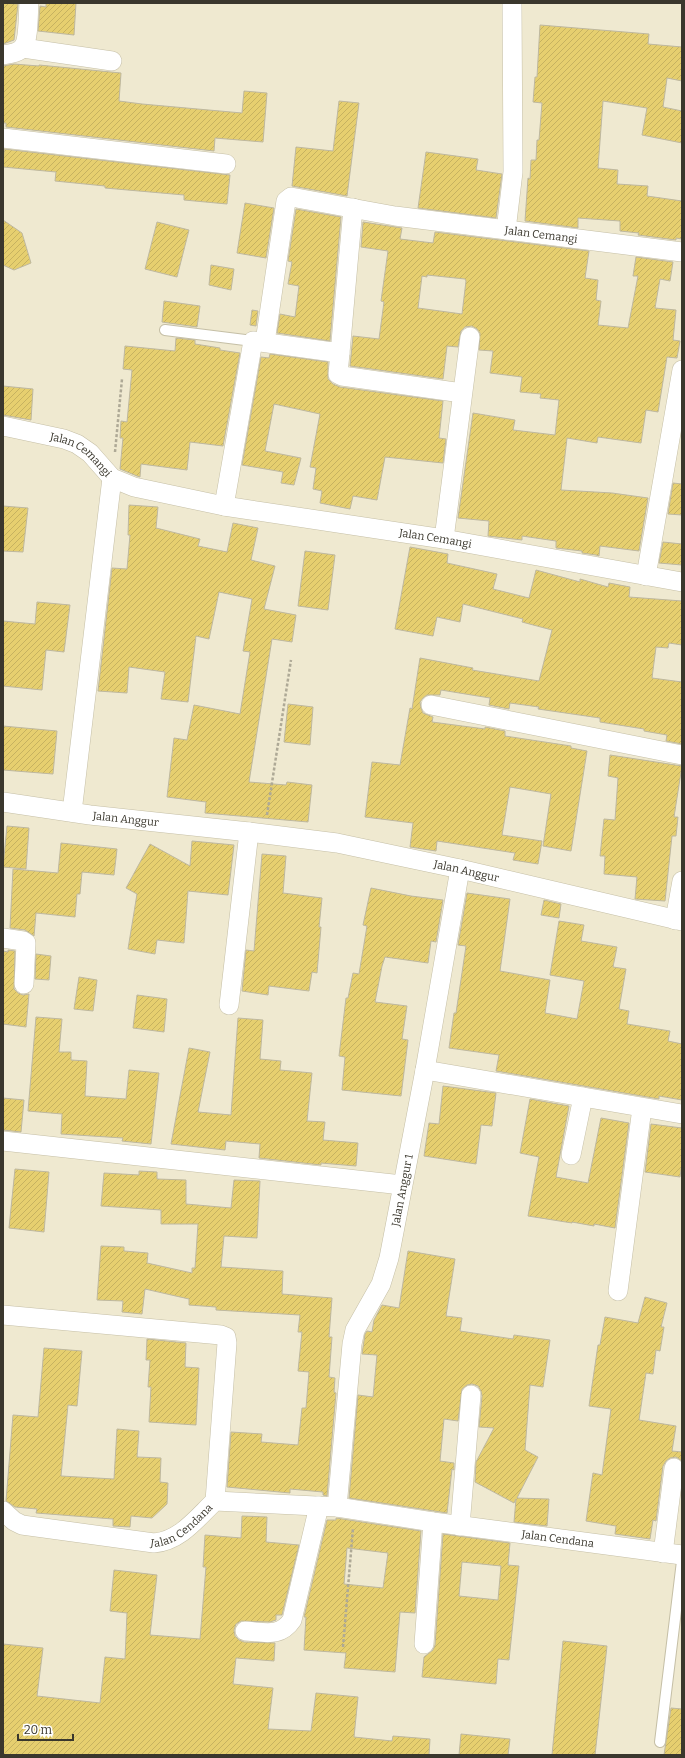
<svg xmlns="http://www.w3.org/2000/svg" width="685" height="1758" viewBox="0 0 685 1758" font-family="Bitter,serif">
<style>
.building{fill:url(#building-hatch);stroke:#beb8a0;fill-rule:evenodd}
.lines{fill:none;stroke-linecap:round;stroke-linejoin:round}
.service-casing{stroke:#c5bfa6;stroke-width:12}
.minor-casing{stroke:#c5bfa6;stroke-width:20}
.path{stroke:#aea996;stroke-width:2.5;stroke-dasharray:3 2;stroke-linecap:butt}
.service{stroke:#fff;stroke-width:10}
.minor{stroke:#fff;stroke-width:19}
.labels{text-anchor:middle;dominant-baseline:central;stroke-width:3;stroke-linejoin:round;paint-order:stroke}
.street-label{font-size:11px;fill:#3a372d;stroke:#fff}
</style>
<defs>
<pattern id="building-hatch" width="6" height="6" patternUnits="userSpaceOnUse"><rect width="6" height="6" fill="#e6cf6f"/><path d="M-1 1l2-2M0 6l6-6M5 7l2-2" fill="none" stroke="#c6b260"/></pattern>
</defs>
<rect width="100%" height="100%" fill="#efe9d0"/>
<path class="building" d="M 3,3 L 18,4 L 14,40 L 3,44 Z
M 46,3 L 76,3 L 74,35 L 38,31 L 40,6 L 46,7 Z
M 540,25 L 649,34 L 648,44 L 682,47 L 682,81 L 667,78 L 663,107 L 682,111 L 682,143 L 642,135 L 647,108 L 603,101 L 598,168 L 618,170 L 617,184 L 648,186 L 647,196 L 682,201 L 682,239 L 676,238 L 676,240 L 638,235 L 639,233 L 620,231 L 620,221 L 578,218 L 578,228 L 525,221 L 528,178 L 530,179 L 531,160 L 536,160 L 537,140 L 539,140 L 542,103 L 533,102 L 535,77 L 537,77 Z
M 14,64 L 39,66 L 39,65 L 121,73 L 119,101 L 142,104 L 242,113 L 244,91 L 267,93 L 263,142 L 215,138 L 214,151 L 6,127 L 6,123 L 3,123 L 3,66 Z
M 339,101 L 359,103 L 347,196 L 292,186 L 296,147 L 333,151 Z
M 4,149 L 230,175 L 227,204 L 184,200 L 184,195 L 105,188 L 105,186 L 55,181 L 56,172 L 3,167 Z
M 426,152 L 478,159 L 476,170 L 502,174 L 496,218 L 418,208 Z
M 245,203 L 274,208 L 266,258 L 237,253 Z
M 296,209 L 341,217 L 330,341 L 277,333 L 280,314 L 295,317 L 299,286 L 288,284 L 292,262 L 288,261 Z
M 3,220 L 22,233 L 31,263 L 14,270 L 3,265 Z
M 157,222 L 189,230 L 177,277 L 145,269 Z
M 363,222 L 402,228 L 400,239 L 433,243 L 435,232 L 589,251 L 585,278 L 598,280 L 596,300 L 601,301 L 598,325 L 628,328 L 638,276 L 633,276 L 636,257 L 673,262 L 670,281 L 660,279 L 655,308 L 676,310 L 673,340 L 680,341 L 677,358 L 667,357 L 658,412 L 646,410 L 641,443 L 598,437 L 597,443 L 567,438 L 561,490 L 612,493 L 648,498 L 639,551 L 600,546 L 599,556 L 596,555 L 582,553 L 582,551 L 556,548 L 556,541 L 522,536 L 522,540 L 488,536 L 489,521 L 458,518 L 473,413 L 515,420 L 513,430 L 555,435 L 559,400 L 540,398 L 541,394 L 520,392 L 522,377 L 490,373 L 493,351 L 479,350 L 480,333 L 477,329 L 472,326 L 465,327 L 461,331 L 458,347 L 447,346 L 443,379 L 350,366 L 353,336 L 379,339 L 384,302 L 381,301 L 388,251 L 361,247 ZM 427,275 L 465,279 L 466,281 L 462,314 L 418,308 L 422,276 L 427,277 Z
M 211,265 L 234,269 L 231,290 L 209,285 Z
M 164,301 L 200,306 L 197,327 L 162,322 Z
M 252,310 L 258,311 L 256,326 L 250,325 Z
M 176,338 L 195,340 L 195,344 L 220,348 L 220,350 L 240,353 L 223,446 L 190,442 L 187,470 L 141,464 L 140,477 L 137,476 L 120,469 L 123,438 L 120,438 L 121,421 L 127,422 L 132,370 L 123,369 L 125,346 L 175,351 Z
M 270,354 L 328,362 L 328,379 L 333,384 L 340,387 L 443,401 L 439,438 L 446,439 L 443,463 L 385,457 L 377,500 L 353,496 L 350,509 L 320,503 L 322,491 L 313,489 L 316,468 L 310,467 L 320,414 L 274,404 L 265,451 L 301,458 L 294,485 L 281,483 L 283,472 L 242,465 L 261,357 L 269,358 Z
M 3,386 L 33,389 L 31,420 L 3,415 Z
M 673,483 L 682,484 L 682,515 L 668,514 Z
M 129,505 L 158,507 L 156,528 L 200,539 L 198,546 L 227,552 L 233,523 L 258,528 L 251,560 L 275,566 L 264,609 L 296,615 L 292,642 L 272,639 L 249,782 L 286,785 L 287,782 L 312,785 L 308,822 L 205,813 L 206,802 L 167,797 L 174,738 L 187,740 L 194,705 L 240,714 L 250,652 L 243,651 L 252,599 L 219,592 L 209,639 L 196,636 L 188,702 L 161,699 L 165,672 L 129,667 L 127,693 L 98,691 L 112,568 L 127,569 L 130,535 L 128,535 Z
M 3,506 L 28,508 L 23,552 L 3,551 Z
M 663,542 L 682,544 L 682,565 L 659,563 Z
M 410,547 L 448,554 L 447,563 L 497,574 L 493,589 L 529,598 L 536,570 L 580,582 L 580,579 L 608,587 L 609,583 L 630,587 L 629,597 L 682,601 L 682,645 L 669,643 L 668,648 L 656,647 L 652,678 L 682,682 L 682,744 L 666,741 L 667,735 L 644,731 L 644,729 L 600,722 L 600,718 L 538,709 L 539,707 L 510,703 L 509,709 L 489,705 L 490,698 L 441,690 L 440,695 L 427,695 L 423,698 L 420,702 L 421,708 L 423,713 L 433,717 L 432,722 L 485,729 L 485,727 L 505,731 L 505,736 L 571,746 L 571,748 L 587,751 L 571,851 L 543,846 L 551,794 L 510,787 L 502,835 L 542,841 L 538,864 L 513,860 L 515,853 L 437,841 L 436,851 L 410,847 L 413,823 L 365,817 L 372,762 L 400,765 L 410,708 L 412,709 L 420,658 L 473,668 L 472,670 L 539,681 L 552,630 L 522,622 L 523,619 L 463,604 L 460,622 L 437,617 L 433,636 L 395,629 Z
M 305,551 L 335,555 L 328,610 L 298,606 Z
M 37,602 L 70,605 L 64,652 L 46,650 L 42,690 L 3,686 L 3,621 L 35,624 Z
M 288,704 L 313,707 L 310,745 L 284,742 Z
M 3,726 L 57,731 L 53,774 L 3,770 Z
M 610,755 L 682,766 L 674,817 L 678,817 L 676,836 L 672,836 L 665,901 L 635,899 L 637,877 L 604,874 L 605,856 L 600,856 L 604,819 L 615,820 L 618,778 L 608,776 Z
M 7,826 L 29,828 L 26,869 L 3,867 Z
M 192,841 L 234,845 L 228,895 L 188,891 L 184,943 L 157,940 L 155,954 L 128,949 L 137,894 L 126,888 L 150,844 L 190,866 Z
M 61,843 L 117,849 L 114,875 L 82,872 L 80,894 L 77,894 L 75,917 L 36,913 L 34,936 L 25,930 L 10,928 L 13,869 L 58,873 Z
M 262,854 L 286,856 L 283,893 L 322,898 L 319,927 L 321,927 L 317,973 L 312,972 L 309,991 L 269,986 L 268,995 L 242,991 L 246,950 L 254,951 Z
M 371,888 L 411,896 L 443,900 L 436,942 L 431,941 L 428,963 L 385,957 L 382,966 L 375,1002 L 407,1006 L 402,1039 L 408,1040 L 401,1096 L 342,1090 L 345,1057 L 339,1056 L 346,998 L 348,998 L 353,973 L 359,974 L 367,926 L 363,925 Z
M 467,893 L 510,899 L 500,971 L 550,980 L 545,1013 L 577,1019 L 584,981 L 550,975 L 559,921 L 584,925 L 581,941 L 617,947 L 613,967 L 626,969 L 619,1009 L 629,1011 L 627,1024 L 670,1031 L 668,1041 L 682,1044 L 682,1100 L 659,1096 L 659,1099 L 496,1071 L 499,1055 L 449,1048 L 454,1013 L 456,1013 L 466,946 L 458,945 Z
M 544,900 L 561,904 L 559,918 L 541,915 Z
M 8,950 L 15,951 L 14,989 L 18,993 L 23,995 L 29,994 L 26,1027 L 3,1024 L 3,951 L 8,952 Z
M 36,954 L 51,956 L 49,980 L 35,979 Z
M 79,977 L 97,980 L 93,1011 L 74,1009 Z
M 137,995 L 167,999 L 164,1032 L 133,1028 Z
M 36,1017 L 62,1019 L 59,1052 L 71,1052 L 71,1060 L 87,1061 L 85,1096 L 126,1099 L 129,1070 L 159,1073 L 151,1144 L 122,1141 L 123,1138 L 61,1134 L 62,1114 L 28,1111 Z
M 238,1018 L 263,1020 L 260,1059 L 281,1061 L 280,1070 L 312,1073 L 307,1121 L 325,1122 L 323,1140 L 358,1143 L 356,1166 L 321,1163 L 321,1165 L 259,1158 L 260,1144 L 226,1141 L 225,1150 L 171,1144 L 189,1048 L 210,1052 L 198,1112 L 231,1115 Z
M 443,1086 L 496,1093 L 492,1126 L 481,1125 L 476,1164 L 424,1156 L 429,1123 L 439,1124 Z
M 3,1098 L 24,1100 L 21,1132 L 3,1130 Z
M 530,1099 L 569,1106 L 556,1177 L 588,1183 L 601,1118 L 629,1123 L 615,1228 L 594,1224 L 594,1226 L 572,1222 L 572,1223 L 528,1216 L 539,1157 L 520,1153 Z
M 651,1124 L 682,1128 L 682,1163 L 680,1177 L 645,1172 Z
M 15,1169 L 49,1172 L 44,1232 L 9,1228 Z
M 139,1171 L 157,1172 L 157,1179 L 186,1180 L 186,1204 L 231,1208 L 234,1180 L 260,1181 L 257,1238 L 224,1236 L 221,1267 L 283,1271 L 282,1294 L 332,1298 L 329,1337 L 332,1337 L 329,1377 L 335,1378 L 334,1392 L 336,1393 L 327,1496 L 323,1495 L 323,1492 L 290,1489 L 290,1493 L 227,1487 L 231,1432 L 262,1434 L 261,1442 L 298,1445 L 302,1408 L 306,1408 L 309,1372 L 298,1371 L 302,1332 L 298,1332 L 300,1315 L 216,1310 L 216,1307 L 189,1305 L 189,1299 L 145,1289 L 142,1314 L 122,1312 L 123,1301 L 97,1300 L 101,1246 L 124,1247 L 124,1251 L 148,1253 L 147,1263 L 192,1273 L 192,1268 L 195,1268 L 198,1224 L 161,1224 L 161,1210 L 101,1206 L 104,1173 L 139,1175 Z
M 408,1251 L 455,1259 L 446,1316 L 462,1318 L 460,1331 L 513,1339 L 514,1335 L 550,1340 L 543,1387 L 530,1385 L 525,1450 L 538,1457 L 517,1498 L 549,1499 L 547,1526 L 514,1522 L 516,1499 L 514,1503 L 475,1482 L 476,1462 L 494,1428 L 479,1427 L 482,1396 L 481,1391 L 478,1386 L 472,1384 L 467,1385 L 462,1389 L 458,1421 L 444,1419 L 440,1461 L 454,1463 L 454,1470 L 452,1469 L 447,1513 L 349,1498 L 358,1395 L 373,1397 L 377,1355 L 362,1354 L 365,1334 L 367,1331 L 372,1332 L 374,1320 L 382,1305 L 399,1308 Z
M 645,1297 L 667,1303 L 661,1327 L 664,1327 L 660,1351 L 656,1350 L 653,1374 L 646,1373 L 639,1420 L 676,1426 L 672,1451 L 682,1452 L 682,1461 L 676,1457 L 670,1458 L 666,1461 L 663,1466 L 656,1521 L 653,1520 L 650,1539 L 615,1534 L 616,1526 L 586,1521 L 593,1473 L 602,1475 L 611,1409 L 589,1406 L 598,1345 L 600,1345 L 605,1317 L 638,1323 Z
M 147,1339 L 186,1343 L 185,1367 L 199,1368 L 196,1425 L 149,1422 L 151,1387 L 148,1387 L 150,1360 L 146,1360 Z
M 44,1348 L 82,1351 L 77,1406 L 68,1405 L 61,1476 L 114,1479 L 117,1429 L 139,1431 L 137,1457 L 161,1458 L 160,1482 L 168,1483 L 167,1504 L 152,1518 L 131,1516 L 130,1527 L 113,1526 L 113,1519 L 36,1513 L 37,1509 L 15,1507 L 6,1501 L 13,1415 L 38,1417 Z
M 242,1516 L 267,1517 L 266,1542 L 299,1545 L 282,1615 L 276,1615 L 276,1620 L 270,1622 L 241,1621 L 236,1624 L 234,1630 L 235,1636 L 239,1640 L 244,1642 L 275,1643 L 274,1661 L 236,1658 L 233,1684 L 273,1688 L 268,1729 L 311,1731 L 316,1693 L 358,1697 L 354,1737 L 392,1741 L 393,1736 L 430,1739 L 429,1755 L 3,1755 L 3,1644 L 43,1648 L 37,1696 L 100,1703 L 105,1657 L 125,1659 L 127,1613 L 110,1611 L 114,1570 L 157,1575 L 150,1635 L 200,1639 L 206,1567 L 203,1567 L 205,1535 L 241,1538 Z
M 336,1518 L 421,1531 L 415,1613 L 400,1612 L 395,1672 L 344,1668 L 346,1653 L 304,1650 L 306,1617 L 304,1617 L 327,1520 L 336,1520 ZM 347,1548 L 388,1553 L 383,1588 L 344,1584 Z
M 443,1534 L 510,1543 L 508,1565 L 519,1566 L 509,1660 L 498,1659 L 496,1684 L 422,1677 L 424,1657 L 433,1650 L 435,1645 ZM 462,1562 L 501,1566 L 498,1600 L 459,1596 Z
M 563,1641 L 607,1646 L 595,1755 L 552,1755 Z
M 671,1708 L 682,1709 L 682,1755 L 664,1755 Z
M 461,1734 L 510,1739 L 508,1755 L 459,1755 Z"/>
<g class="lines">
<defs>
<path id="service" d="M 165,330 L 253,341
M 660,1742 L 682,1561"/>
<g id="minor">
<path d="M 23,48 L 112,61"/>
<path d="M 3,55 C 9,54 19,53 23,47 C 29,40 28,13 29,3"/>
<path d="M 3,138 L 226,164"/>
<path d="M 506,230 L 513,172 L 512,3"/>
<path id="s1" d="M 265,342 L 286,201 L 291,197 L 395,216 L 682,252"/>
<path d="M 340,353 L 338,374 L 342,376 L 462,393"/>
<path id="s2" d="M 3,426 L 64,439 L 77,444 L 90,453 L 112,478 L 134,487 L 224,506 L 444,539 L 682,582"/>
<path d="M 224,506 L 253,341 L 340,353 L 353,208"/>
<path d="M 444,539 L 470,337"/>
<path d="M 646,576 L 682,370"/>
<path d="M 431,705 L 682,755"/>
<path id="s3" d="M 3,802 L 90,815 L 249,832 L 337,843 L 460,869 L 682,921"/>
<path d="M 72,812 L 112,478"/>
<path d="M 675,920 L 682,881"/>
<path d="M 3,938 L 23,941 L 26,943 L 24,984"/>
<path d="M 229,1005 L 249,832"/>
<path d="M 425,1070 L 682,1114"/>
<path d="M 3,1141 L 402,1185"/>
<path d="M 571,1155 L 583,1097"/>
<path d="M 618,1291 L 642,1108"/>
<path d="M 3,1315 L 221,1335 L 226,1337 L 227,1343 L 215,1501"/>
<path id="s4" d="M 337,1507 L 352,1344 L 355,1330 L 381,1284 L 389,1258 L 425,1070 L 460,869"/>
<path id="s5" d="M 3,1511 L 14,1521 L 22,1525 L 154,1543 C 180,1541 197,1518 215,1501 L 337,1507 L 433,1522 L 682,1555"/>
<path d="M 460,1526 L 471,1395"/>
<path d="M 663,1553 L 674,1468"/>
<path d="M 245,1631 C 264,1632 280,1638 292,1620 L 319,1506"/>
<path d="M 424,1644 L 433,1522"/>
</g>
</defs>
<use href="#service" class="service-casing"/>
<use href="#minor" class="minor-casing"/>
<path class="path" d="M 115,452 L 122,379
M 267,815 L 291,660
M 343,1647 L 353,1528"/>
<use href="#service" class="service"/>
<use href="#minor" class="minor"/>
</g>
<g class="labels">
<g class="street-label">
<text stroke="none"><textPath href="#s1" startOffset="402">Jalan Cemangi</textPath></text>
<text stroke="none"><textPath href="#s2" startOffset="85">Jalan Cemangi</textPath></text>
<text stroke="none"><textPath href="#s2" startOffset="455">Jalan Cemangi</textPath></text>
<text stroke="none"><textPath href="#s3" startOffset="124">Jalan Anggur</textPath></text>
<text stroke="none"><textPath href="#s3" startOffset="469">Jalan Anggur</textPath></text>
<text stroke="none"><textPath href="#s4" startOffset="327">Jalan Anggur 1</textPath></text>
<text stroke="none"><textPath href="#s5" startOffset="190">Jalan Cendana</textPath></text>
<text stroke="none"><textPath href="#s5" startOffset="578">Jalan Cendana</textPath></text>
</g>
</g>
<rect width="685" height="1758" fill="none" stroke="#3a372d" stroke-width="8"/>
<path d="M18 1734v6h55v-6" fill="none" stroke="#3a372d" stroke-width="2"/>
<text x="24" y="1734" font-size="12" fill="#3a372d" stroke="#ffffff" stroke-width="3" paint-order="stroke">20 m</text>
</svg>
